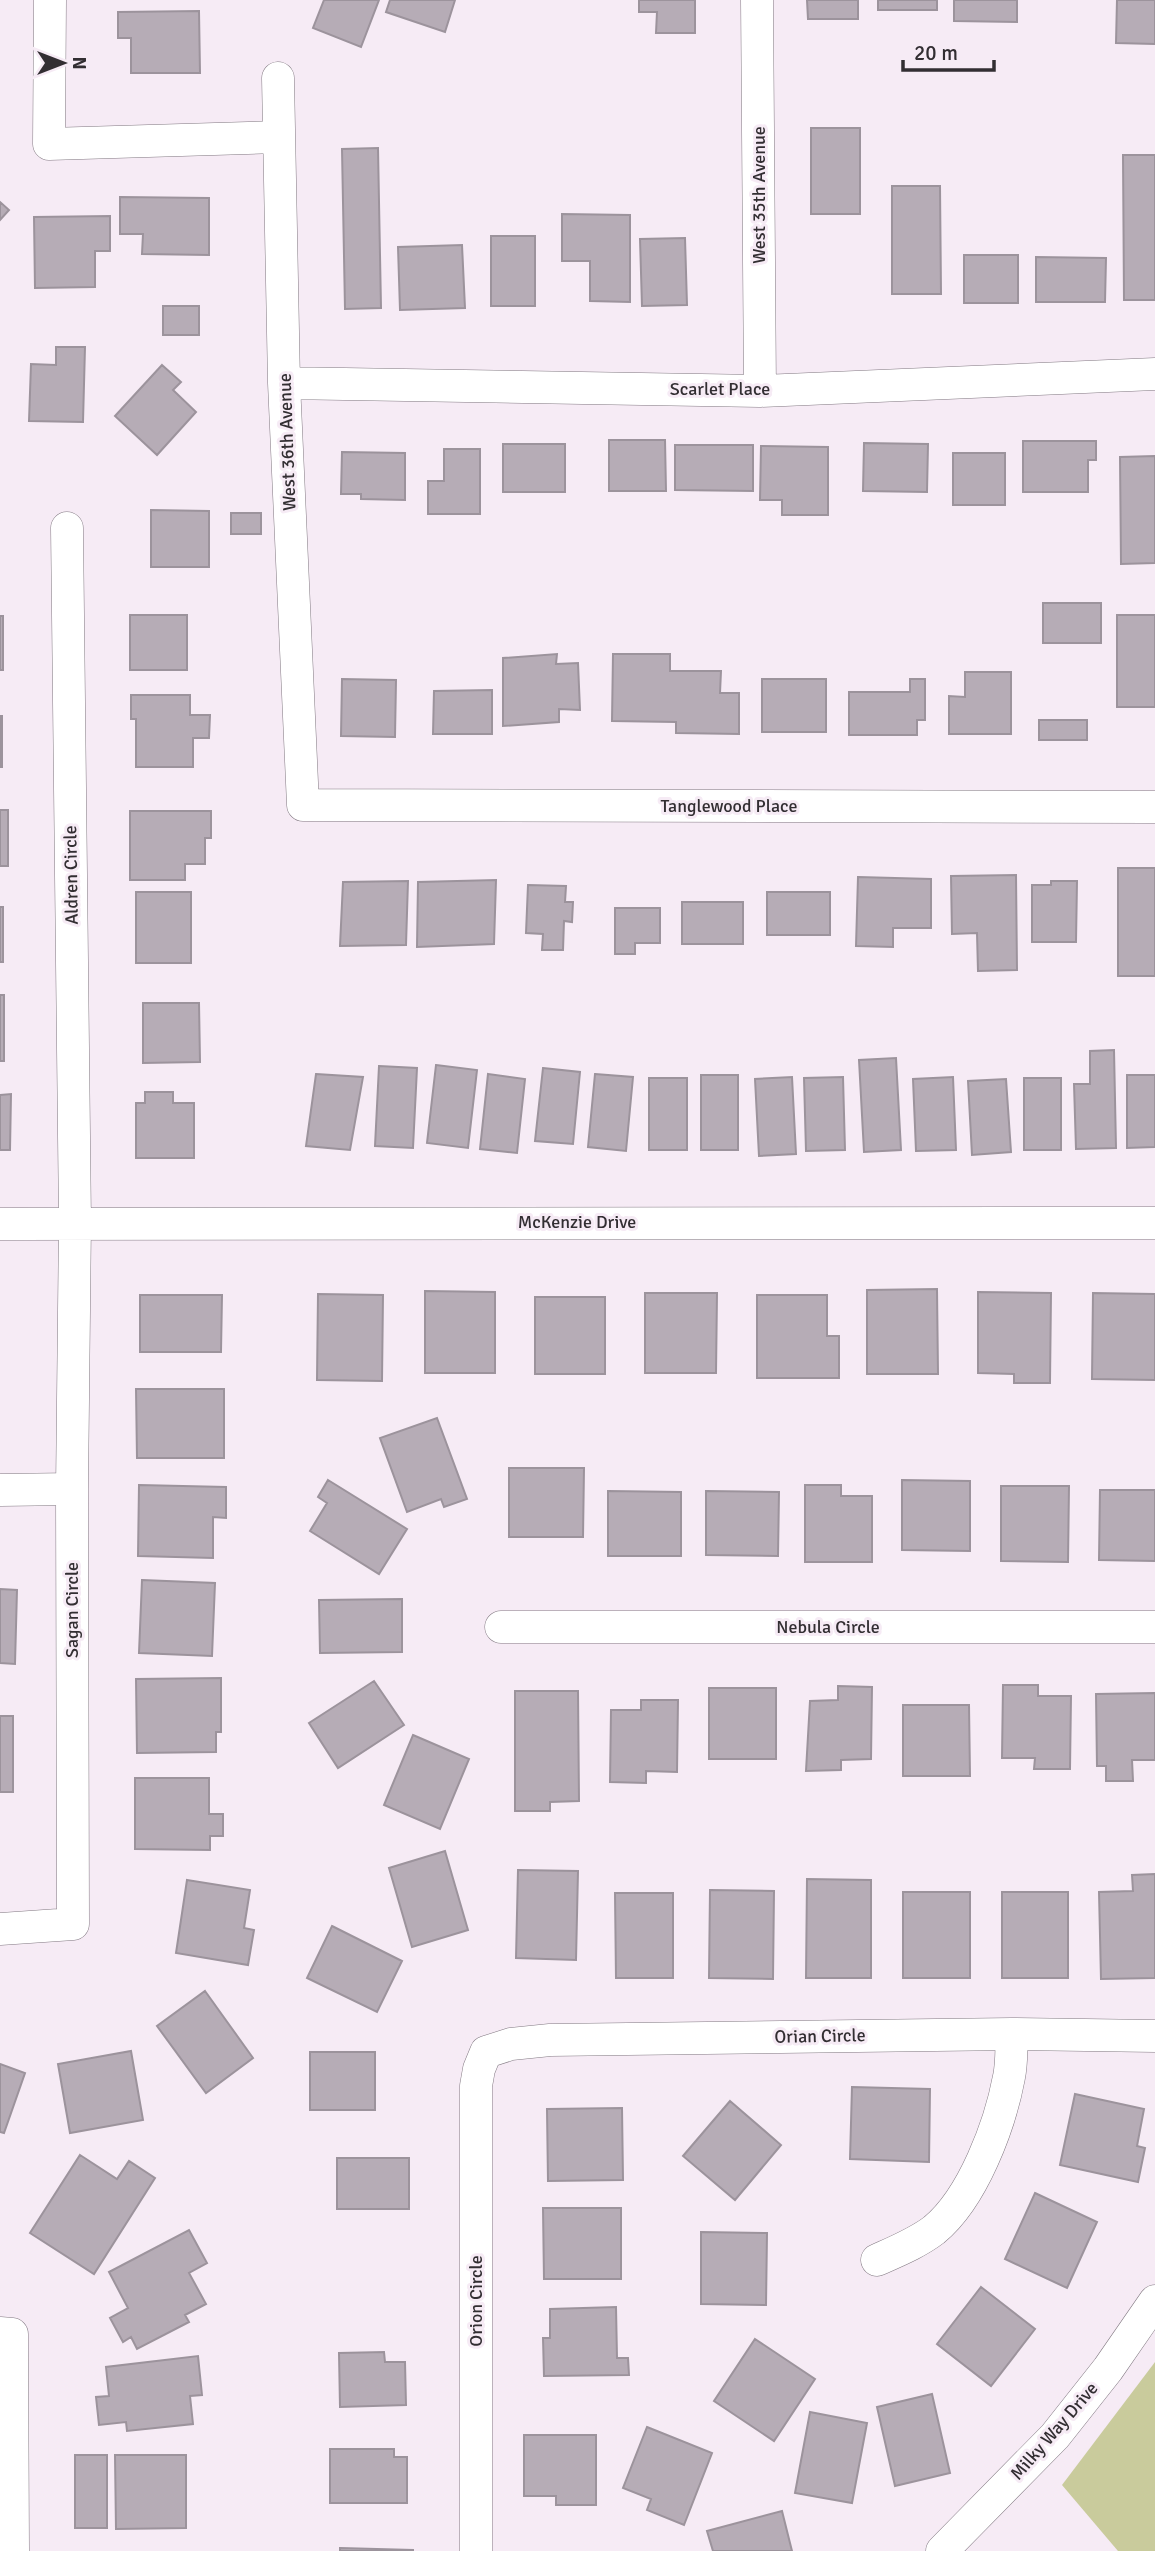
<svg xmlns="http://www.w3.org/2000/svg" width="1155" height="2551" viewBox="0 0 1155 2551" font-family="Signika,sans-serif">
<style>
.green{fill:#c9cb9c}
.building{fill:#b6acb6;stroke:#9c939c;stroke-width:2}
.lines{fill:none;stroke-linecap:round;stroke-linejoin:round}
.minor-casing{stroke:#827982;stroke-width:33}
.minor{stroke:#fff;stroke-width:32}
.labels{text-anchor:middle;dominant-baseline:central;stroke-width:6;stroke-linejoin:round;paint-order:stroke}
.street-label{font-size:18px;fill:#322e32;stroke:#f6ebf5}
</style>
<rect width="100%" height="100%" fill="#f6ebf5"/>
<path class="green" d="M 1155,2362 L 1155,2551 L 1118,2551 L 1062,2485 Z"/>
<path class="building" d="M 324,0 L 379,0 L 361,47 L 313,28 Z
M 390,0 L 455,0 L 445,32 L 386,12 Z
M 639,0 L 695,0 L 695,33 L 656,33 L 657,12 L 639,12 Z
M 807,0 L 858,0 L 858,19 L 808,19 Z
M 878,0 L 937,0 L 937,10 L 878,10 Z
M 954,0 L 1017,0 L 1017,22 L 954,21 Z
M 1117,0 L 1155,0 L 1155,44 L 1116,43 Z
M 199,11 L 200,73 L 131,73 L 131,38 L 118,38 L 118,12 Z
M 811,128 L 860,128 L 860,214 L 811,214 Z
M 378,148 L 381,308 L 345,309 L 342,149 Z
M 1123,155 L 1155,155 L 1155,300 L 1124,300 Z
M 892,186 L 940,186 L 941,294 L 892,294 Z
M 120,197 L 209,198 L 209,255 L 142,254 L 143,234 L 120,234 Z
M 0,202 L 9,210 L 0,220 Z
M 562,214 L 630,215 L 630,302 L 590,301 L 590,261 L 562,261 Z
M 110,216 L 110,251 L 95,251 L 95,287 L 35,288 L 34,217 Z
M 491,236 L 535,236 L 535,306 L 491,306 Z
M 685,238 L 687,305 L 642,306 L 640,239 Z
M 462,245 L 465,308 L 400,310 L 398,247 Z
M 964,255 L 1018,255 L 1018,303 L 964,303 Z
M 1036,257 L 1106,258 L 1105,302 L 1036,302 Z
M 163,306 L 199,306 L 199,335 L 163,335 Z
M 56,347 L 85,347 L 83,422 L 29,421 L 31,364 L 56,365 Z
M 162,365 L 181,382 L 173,390 L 196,412 L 157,455 L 115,416 Z
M 609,440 L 665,440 L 666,491 L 609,491 Z
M 1023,441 L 1096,441 L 1096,460 L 1088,460 L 1088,492 L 1023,492 Z
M 864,443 L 928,444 L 927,492 L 863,491 Z
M 503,444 L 565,444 L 565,492 L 503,492 Z
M 675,445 L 753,445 L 753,491 L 675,490 Z
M 761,446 L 828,447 L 828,515 L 782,515 L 782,500 L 760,500 Z
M 444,449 L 480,449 L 480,514 L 428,514 L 428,481 L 444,481 Z
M 342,452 L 405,453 L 405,500 L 361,499 L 361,494 L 341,494 Z
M 953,453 L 1005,453 L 1005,505 L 953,505 Z
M 1155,456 L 1155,563 L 1121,564 L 1120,457 Z
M 151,510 L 209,511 L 209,567 L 151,567 Z
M 231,513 L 261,513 L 261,534 L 231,534 Z
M 1043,603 L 1101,603 L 1101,643 L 1043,643 Z
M 130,615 L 187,615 L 187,670 L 130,670 Z
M 1117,615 L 1155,615 L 1155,707 L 1117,707 Z
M 0,616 L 3,616 L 3,670 L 0,670 Z
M 557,654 L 556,664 L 578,663 L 580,710 L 559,709 L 559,722 L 503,726 L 503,658 Z
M 613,654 L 670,654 L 670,671 L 721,671 L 720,693 L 739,693 L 739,734 L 676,733 L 676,722 L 612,721 Z
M 965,672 L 1011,672 L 1011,734 L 949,734 L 949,696 L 965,697 Z
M 342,679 L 396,680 L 395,737 L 341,736 Z
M 762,679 L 826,679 L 826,732 L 762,732 Z
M 910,679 L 925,679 L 925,720 L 917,720 L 917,735 L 849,735 L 849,692 L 910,692 Z
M 492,690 L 492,734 L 433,734 L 434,691 Z
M 131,695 L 190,695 L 190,715 L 210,715 L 209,738 L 193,738 L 193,767 L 136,767 L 136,719 L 131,719 Z
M 0,716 L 2,716 L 2,767 L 0,767 Z
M 1039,720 L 1087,720 L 1087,740 L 1039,740 Z
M 0,810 L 8,810 L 8,866 L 0,866 Z
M 130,811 L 211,811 L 211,838 L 205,838 L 205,864 L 185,864 L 185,880 L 130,880 Z
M 1118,868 L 1155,868 L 1155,976 L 1118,976 Z
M 1016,875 L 1017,970 L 978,971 L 977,933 L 952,934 L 951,876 Z
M 858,877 L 931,879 L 931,928 L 893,928 L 893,947 L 856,946 Z
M 496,880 L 494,944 L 417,947 L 418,882 Z
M 408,881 L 406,945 L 340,946 L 343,882 Z
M 1051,881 L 1077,881 L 1076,942 L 1032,942 L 1032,885 L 1051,885 Z
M 528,885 L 566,886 L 565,902 L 573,902 L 572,922 L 564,921 L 563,950 L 542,950 L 543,934 L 526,933 Z
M 136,892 L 191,892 L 191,963 L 136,963 Z
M 767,892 L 830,892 L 830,935 L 767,935 Z
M 682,902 L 743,902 L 743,944 L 682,944 Z
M 0,907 L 3,907 L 3,962 L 0,962 Z
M 615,908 L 660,908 L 660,943 L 635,943 L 635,954 L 615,954 Z
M 0,995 L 4,995 L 4,1061 L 0,1061 Z
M 143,1003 L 199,1003 L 200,1062 L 143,1063 Z
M 1114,1050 L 1116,1148 L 1076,1149 L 1074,1084 L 1090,1084 L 1090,1051 Z
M 896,1058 L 901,1150 L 864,1152 L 859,1060 Z
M 436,1065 L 477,1070 L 468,1148 L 427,1143 Z
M 379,1066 L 417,1068 L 413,1148 L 375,1146 Z
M 543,1068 L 580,1072 L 573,1144 L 535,1141 Z
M 316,1074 L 363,1077 L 350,1150 L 306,1146 Z
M 488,1074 L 525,1079 L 517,1153 L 480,1149 Z
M 595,1074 L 633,1077 L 626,1151 L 588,1147 Z
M 701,1075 L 738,1075 L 738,1150 L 701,1150 Z
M 1127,1075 L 1155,1075 L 1155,1147 L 1127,1148 Z
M 792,1077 L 796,1154 L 759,1156 L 755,1079 Z
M 843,1077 L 845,1150 L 806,1151 L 804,1078 Z
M 953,1077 L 956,1150 L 916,1151 L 913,1079 Z
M 649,1078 L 687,1078 L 687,1150 L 649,1150 Z
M 1024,1078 L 1061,1078 L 1061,1150 L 1024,1150 Z
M 1006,1079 L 1011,1152 L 972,1155 L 968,1081 Z
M 145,1092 L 173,1092 L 173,1103 L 194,1103 L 194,1158 L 136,1158 L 136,1103 L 145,1103 Z
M 11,1094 L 10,1150 L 0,1150 L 0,1095 Z
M 937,1289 L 938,1374 L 867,1374 L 867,1290 Z
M 425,1291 L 495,1292 L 495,1373 L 425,1373 Z
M 978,1292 L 1051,1293 L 1050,1383 L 1014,1383 L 1014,1374 L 978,1373 Z
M 645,1293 L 717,1293 L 716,1373 L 645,1373 Z
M 1093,1293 L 1155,1294 L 1155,1380 L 1092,1379 Z
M 318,1294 L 383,1295 L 382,1381 L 317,1380 Z
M 140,1295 L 222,1295 L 221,1352 L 140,1352 Z
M 757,1295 L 827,1295 L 827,1336 L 839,1336 L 839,1378 L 757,1378 Z
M 535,1297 L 605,1297 L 605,1374 L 535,1374 Z
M 136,1389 L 224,1389 L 224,1458 L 137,1458 Z
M 437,1418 L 467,1499 L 444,1507 L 441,1499 L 407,1512 L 380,1438 Z
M 509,1468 L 584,1468 L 583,1537 L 509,1537 Z
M 328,1480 L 407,1529 L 379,1574 L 310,1531 L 327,1503 L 318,1497 Z
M 902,1480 L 970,1481 L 970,1551 L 902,1550 Z
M 139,1485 L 226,1487 L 226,1518 L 213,1517 L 213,1558 L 138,1556 Z
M 805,1485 L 841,1485 L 841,1496 L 872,1496 L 872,1562 L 805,1562 Z
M 1001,1486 L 1069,1486 L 1068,1562 L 1001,1561 Z
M 1100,1490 L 1155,1490 L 1155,1561 L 1099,1560 Z
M 608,1491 L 681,1492 L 681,1556 L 608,1556 Z
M 706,1491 L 779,1492 L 778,1556 L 706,1555 Z
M 142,1580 L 215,1583 L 212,1656 L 139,1653 Z
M 0,1589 L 17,1590 L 15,1664 L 0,1663 Z
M 402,1599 L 402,1652 L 320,1653 L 319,1600 Z
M 221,1678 L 221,1732 L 216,1732 L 216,1752 L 137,1753 L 136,1679 Z
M 374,1681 L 404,1725 L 338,1768 L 309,1723 Z
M 1003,1685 L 1038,1685 L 1038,1696 L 1071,1696 L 1070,1769 L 1034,1769 L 1035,1758 L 1002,1758 Z
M 838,1686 L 872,1687 L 871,1759 L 841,1760 L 841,1770 L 806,1771 L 810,1701 L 838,1700 Z
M 709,1688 L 776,1688 L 776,1759 L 709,1759 Z
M 515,1691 L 578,1691 L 579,1801 L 550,1802 L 550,1811 L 515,1811 Z
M 1155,1693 L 1155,1760 L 1132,1760 L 1133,1781 L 1106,1781 L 1106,1766 L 1097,1766 L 1096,1694 Z
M 641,1700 L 678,1700 L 677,1772 L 646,1771 L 646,1783 L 610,1782 L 611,1710 L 641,1710 Z
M 903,1705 L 969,1705 L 970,1776 L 903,1776 Z
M 0,1716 L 13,1716 L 13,1792 L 0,1792 Z
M 413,1735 L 469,1759 L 440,1829 L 384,1805 Z
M 135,1778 L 209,1778 L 209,1814 L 223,1814 L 223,1836 L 210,1836 L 210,1850 L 135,1849 Z
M 445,1851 L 468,1930 L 412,1947 L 389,1868 Z
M 518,1870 L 578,1871 L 576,1960 L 516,1958 Z
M 1155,1874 L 1155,1978 L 1101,1979 L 1099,1892 L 1133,1891 L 1132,1875 Z
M 807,1879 L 871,1880 L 871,1978 L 806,1978 Z
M 187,1880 L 250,1890 L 244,1928 L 254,1930 L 248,1965 L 176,1953 Z
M 710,1890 L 774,1891 L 773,1979 L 709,1978 Z
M 903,1892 L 970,1892 L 970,1978 L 903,1978 Z
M 1002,1892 L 1068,1892 L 1068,1978 L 1002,1978 Z
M 615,1893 L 673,1893 L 673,1978 L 616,1978 Z
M 332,1926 L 402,1961 L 377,2012 L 307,1978 Z
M 205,1991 L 253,2058 L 206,2093 L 157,2026 Z
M 131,2051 L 143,2120 L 70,2133 L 58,2064 Z
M 310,2052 L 375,2052 L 375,2110 L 310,2110 Z
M 0,2064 L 25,2073 L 4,2133 L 0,2132 Z
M 852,2087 L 930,2089 L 929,2162 L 850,2159 Z
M 1075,2094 L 1144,2109 L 1137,2146 L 1145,2148 L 1138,2182 L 1060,2165 Z
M 730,2101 L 781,2145 L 735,2200 L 683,2156 Z
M 622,2108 L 623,2180 L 548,2181 L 547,2109 Z
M 80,2155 L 117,2179 L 129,2161 L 155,2178 L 94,2274 L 30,2233 Z
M 337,2158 L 409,2158 L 409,2209 L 337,2209 Z
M 1035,2193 L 1097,2222 L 1067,2288 L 1005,2259 Z
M 543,2208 L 621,2208 L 621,2279 L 544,2279 Z
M 189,2230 L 207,2263 L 189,2273 L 206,2304 L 185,2315 L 189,2322 L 137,2349 L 131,2337 L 123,2342 L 110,2318 L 128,2308 L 109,2272 Z
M 701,2232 L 767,2233 L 766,2305 L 701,2304 Z
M 981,2287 L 1035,2329 L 991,2386 L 937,2344 Z
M 616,2307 L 617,2358 L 628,2358 L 629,2375 L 544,2376 L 543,2338 L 550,2338 L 550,2309 Z
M 755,2339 L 815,2379 L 774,2441 L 714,2401 Z
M 384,2352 L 385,2362 L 405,2362 L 406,2405 L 340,2407 L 339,2353 Z
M 198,2356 L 202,2395 L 190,2396 L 193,2424 L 127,2431 L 126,2422 L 99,2425 L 96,2397 L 109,2396 L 106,2367 Z
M 932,2394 L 950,2473 L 895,2486 L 877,2407 Z
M 810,2412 L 867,2423 L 852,2503 L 795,2493 Z
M 647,2427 L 712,2453 L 684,2525 L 647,2510 L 651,2499 L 623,2488 Z
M 524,2435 L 596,2435 L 596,2505 L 556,2505 L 556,2496 L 524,2496 Z
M 330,2449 L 394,2449 L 394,2457 L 407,2457 L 407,2503 L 330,2503 Z
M 75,2455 L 107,2455 L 107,2528 L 75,2528 Z
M 115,2455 L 186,2455 L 186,2528 L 116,2529 Z
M 782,2511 L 792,2551 L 713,2551 L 707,2531 Z
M 340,2548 L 413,2550 L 413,2551 L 340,2551 Z"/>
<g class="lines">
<defs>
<path id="minor" d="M 50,0 L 49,144 L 277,137
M 757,0 L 760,391
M 278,78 L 284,383 L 303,805 L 1155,807
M 284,383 L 760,391 L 1155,374
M 0,1224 L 1155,1223
M 0,1490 L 72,1489
M 501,1627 L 1155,1627
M 0,1929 L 73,1924 L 72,1489 L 75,1222 L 67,528
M 877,2260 C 897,2251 917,2243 934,2230 C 973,2198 1000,2125 1009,2077 C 1012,2063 1011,2048 1012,2034
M 0,2333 L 12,2334 L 13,2551
M 476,2551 L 476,2086 L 479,2069 L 486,2052 L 511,2044 L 550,2040 L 1012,2034 L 1155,2036
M 942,2551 L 1055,2436 L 1108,2369 L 1155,2301"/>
</defs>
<use href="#minor" class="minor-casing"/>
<use href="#minor" class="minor"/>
</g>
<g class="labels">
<g class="street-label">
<text transform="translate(759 195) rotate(-90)">West 35th Avenue</text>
<text x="720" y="389">Scarlet Place</text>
<text transform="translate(287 442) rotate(-92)">West 36th Avenue</text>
<text x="729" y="806">Tanglewood Place</text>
<text transform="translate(71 875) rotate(-91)">Aldren Circle</text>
<text x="577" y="1222">McKenzie Drive</text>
<text transform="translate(72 1610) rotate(-90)">Sagan Circle</text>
<text x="828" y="1627">Nebula Circle</text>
<text transform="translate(820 2036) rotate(-1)">Orian Circle</text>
<text transform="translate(476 2301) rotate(-90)">Orion Circle</text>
<text transform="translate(1054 2431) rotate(-49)">Milky Way Drive</text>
</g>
</g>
<g transform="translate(63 63) rotate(90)" stroke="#f6ebf5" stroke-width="5" paint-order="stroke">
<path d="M0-5L12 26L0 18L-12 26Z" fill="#322e32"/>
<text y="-10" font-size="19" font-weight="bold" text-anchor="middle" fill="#322e32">N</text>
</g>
<path d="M903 60v10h91v-10" fill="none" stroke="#322e32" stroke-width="3.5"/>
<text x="914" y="60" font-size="21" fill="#322e32" stroke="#f6ebf5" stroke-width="5" paint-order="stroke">20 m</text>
</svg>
